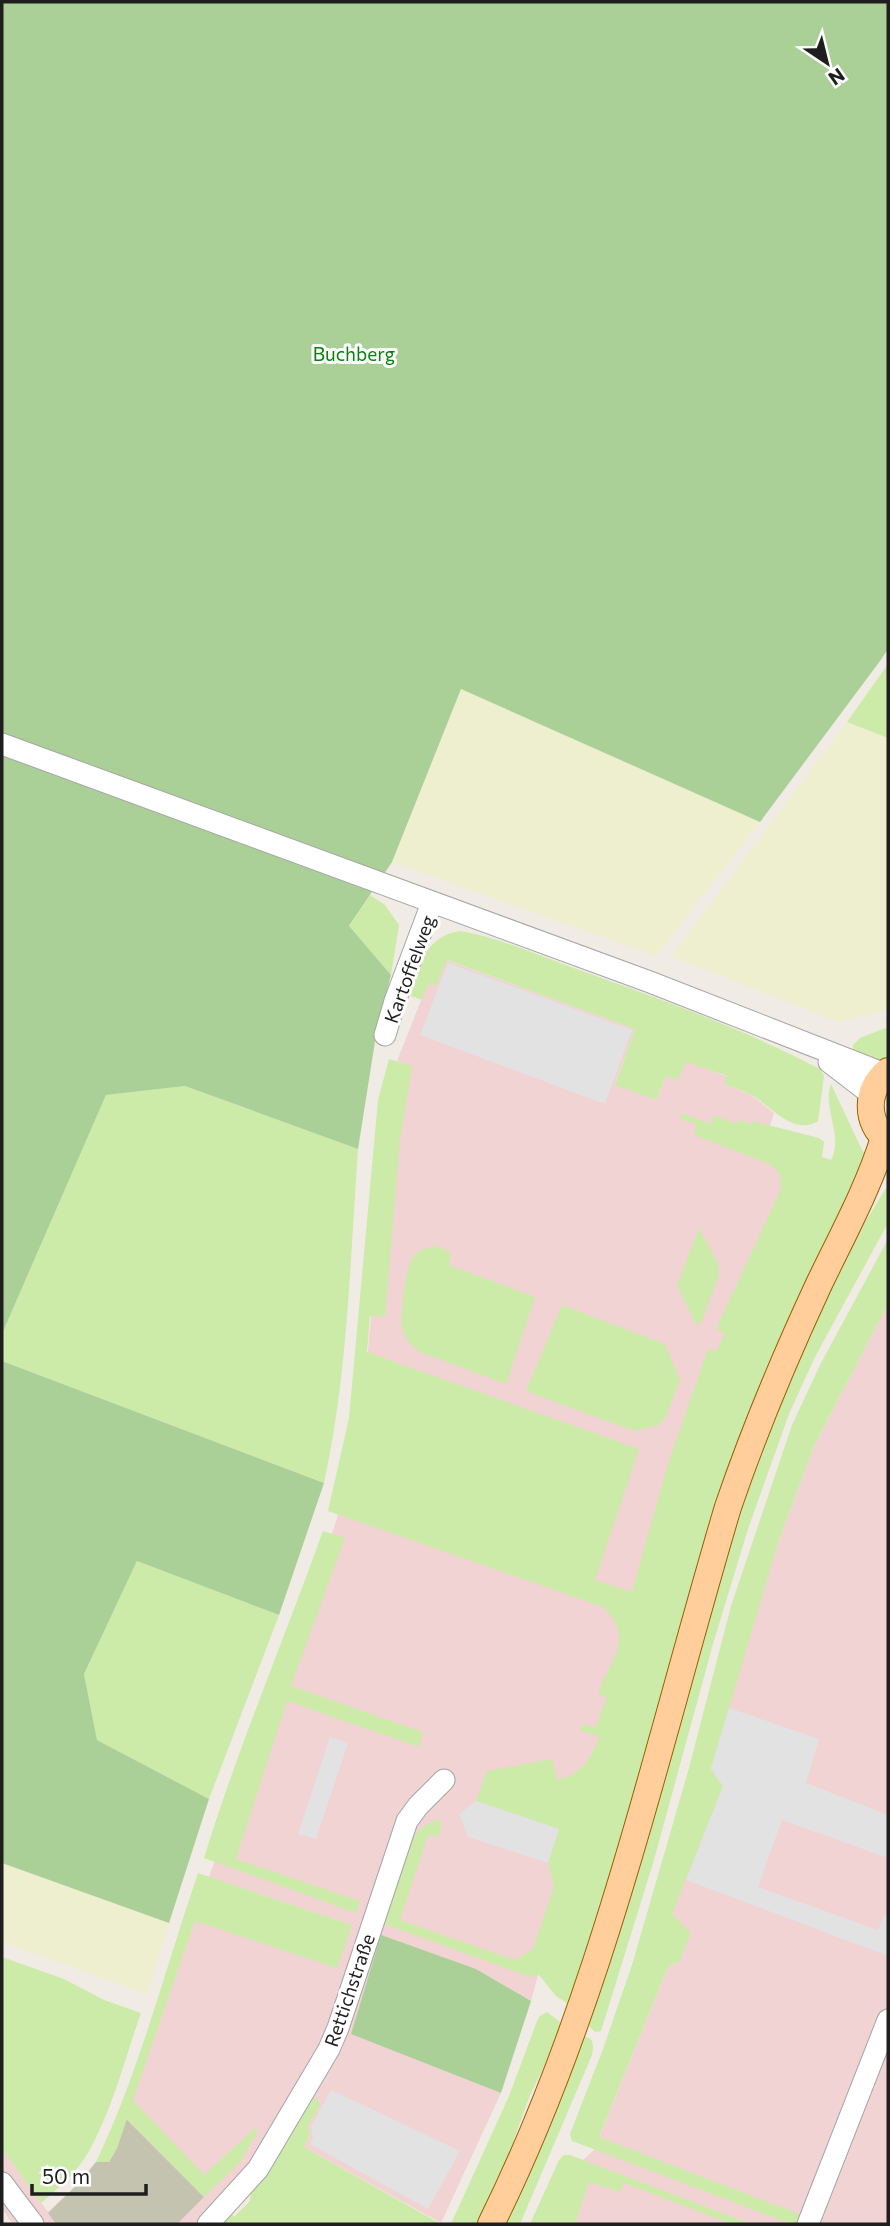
<svg xmlns="http://www.w3.org/2000/svg" width="890" height="2226" viewBox="0 0 890 2226" font-family="Commissioner,sans-serif">
<style>
.commercial{fill:#f1d3d3}
.construction{fill:#c4c3af}
.farmland{fill:#eeefcf}
.grass{fill:#cceba8}
.forest{fill:#abd097}
.parking{fill:#e2e2e2}
.lines{fill:none;stroke-linecap:round;stroke-linejoin:round}
.minor-casing{stroke:#a5a5a5;stroke-width:23}
.major-casing{stroke:#995f00;stroke-width:28}
.minor{stroke:#fff;stroke-width:21}
.major{stroke:#ffce9a;stroke-width:26}
.labels{text-anchor:middle;dominant-baseline:central;stroke-width:6;stroke-linejoin:round;paint-order:stroke}
.park-label{font-size:19px;fill:#08810c;stroke:#fff}
.street-label{font-size:19px;fill:#1e1e1e;stroke:#fff}
</style>
<rect width="100%" height="100%" fill="#f0ebe4"/>
<path class="commercial" d="M 446,960 L 635,1029 L 615,1084 L 656,1100 L 666,1076 L 686,1061 L 728,1077 L 724,1084 L 750,1094 L 774,1113 L 761,1153 L 804,1169 L 635,1617 L 531,2001 L 476,1969 L 351,2033 L 501,2093 L 441,2223 L 304,2147 L 310,2134 L 308,2126 L 320,2105 L 216,2224 L 13,2224 L 2,2209 L 2,2149 L 48,2212 L 79,2183 L 96,2162 L 109,2162 L 126,2119 L 198,1912 L 352,1925 L 209,1877 L 277,1685 L 303,1619 L 359,1453 L 388,1122 L 411,1066 L 397,1061 L 428,983 L 436,986 Z
M 888,1304 L 888,2224 L 559,2224 L 583,2160 L 594,2150 L 668,1967 L 679,1962 L 672,1914 L 740,1665 L 777,1546 L 814,1446 Z"/>
<path class="construction" d="M 126,2119 L 204,2197 L 177,2224 L 56,2224 L 48,2213 L 79,2183 L 96,2162 L 109,2162 L 117,2148 Z"/>
<path class="farmland" d="M 461,688 L 760,822 L 656,956 L 392,862 Z
M 847,722 L 888,738 L 888,1010 L 838,1022 L 671,956 Z
M 2,1863 L 169,1923 L 147,1994 L 2,1942 Z"/>
<path class="grass" d="M 888,664 L 888,738 L 847,722 Z
M 370,895 L 385,905 L 399,925 L 391,975 L 349,927 Z
M 460,931 C 502,938 542,957 582,971 C 664,1000 743,1029 820,1069 L 824,1076 L 818,1121 C 794,1137 769,1104 750,1094 C 742,1090 732,1087 724,1084 L 727,1076 L 686,1062 L 678,1080 L 666,1076 L 656,1100 L 615,1085 L 635,1029 L 447,960 L 436,986 L 428,984 L 422,1000 L 409,995 C 418,966 426,936 460,931 Z
M 888,1027 L 888,1063 L 853,1051 L 853,1045 L 860,1038 Z
M 389,1059 L 412,1066 L 400,1140 L 385,1317 L 370,1316 L 367,1352 L 639,1449 L 595,1580 L 632,1592 L 668,1464 L 708,1349 L 717,1351 L 725,1333 L 716,1329 L 780,1191 C 782,1177 781,1172 769,1164 L 694,1135 L 697,1125 L 680,1118 L 682,1113 L 711,1124 L 714,1115 L 737,1124 L 739,1120 L 750,1124 L 752,1121 L 819,1138 L 824,1142 L 822,1157 L 831,1160 C 844,1135 822,1109 831,1084 L 862,1150 L 872,1160 L 840,1220 L 568,2004 L 556,1996 L 539,1975 L 530,1977 L 382,1923 L 414,1836 L 421,1828 L 439,1818 L 441,1829 L 438,1837 L 428,1835 L 400,1920 L 515,1960 L 533,1949 L 554,1887 L 548,1863 L 559,1829 L 476,1801 L 487,1771 L 552,1759 L 557,1780 C 583,1773 590,1760 599,1737 L 580,1730 L 583,1724 L 595,1728 L 607,1698 L 598,1692 C 612,1659 635,1637 603,1607 L 328,1511 L 349,1418 L 378,1100 Z
M 185,1086 L 358,1149 C 350,1261 348,1373 324,1483 L 2,1361 L 2,1334 L 106,1095 Z
M 888,1185 L 888,1223 L 815,1357 L 789,1414 L 748,1529 L 713,1644 L 654,1860 L 601,2031 L 595,2032 L 586,2023 L 705,1620 L 768,1425 L 846,1253 Z
M 699,1228 L 718,1263 L 719,1276 L 701,1323 L 696,1325 L 677,1285 Z
M 888,1239 L 888,1304 L 814,1446 L 777,1546 L 711,1769 L 723,1786 L 672,1914 L 691,1933 L 679,1962 L 668,1967 L 599,2137 L 802,2215 L 799,2224 L 791,2224 L 572,2141 L 570,2134 L 603,2049 L 632,1965 L 689,1768 L 731,1606 L 792,1425 L 821,1363 Z
M 434,1246 L 451,1252 L 449,1265 L 535,1297 L 506,1384 L 420,1352 C 409,1344 404,1337 401,1324 C 403,1309 404,1267 414,1256 C 419,1250 427,1248 434,1246 Z
M 562,1305 L 665,1344 L 680,1380 L 666,1416 L 659,1425 L 634,1431 L 526,1391 Z
M 323,1531 L 345,1538 L 291,1686 L 423,1732 L 419,1747 L 287,1701 L 236,1859 L 360,1901 L 356,1913 L 204,1858 C 238,1747 284,1640 323,1531 Z
M 137,1561 L 279,1615 L 209,1799 L 97,1740 L 84,1674 Z
M 198,1873 L 352,1925 L 337,1968 L 195,1921 L 133,2100 L 204,2175 L 255,2128 L 258,2132 L 240,2162 L 204,2197 L 127,2119 L 117,2148 L 109,2162 L 96,2162 C 140,2070 165,1969 198,1873 Z
M 2,1957 L 64,1979 L 104,2000 L 141,2013 C 125,2058 113,2108 89,2151 C 78,2171 59,2188 41,2203 L 2,2149 Z
M 547,2012 L 560,2022 L 561,2027 L 558,2038 L 530,2095 L 514,2139 L 511,2155 L 481,2224 L 451,2224 L 509,2096 L 537,2021 L 540,2016 Z
M 581,2037 C 594,2035 594,2045 592,2055 L 520,2224 L 503,2224 Z
M 317,2098 L 320,2105 L 308,2126 L 310,2134 L 304,2147 L 441,2224 L 216,2224 L 227,2214 L 235,2216 L 250,2201 L 251,2190 L 308,2101 Z
M 564,2155 L 570,2155 L 751,2224 L 732,2224 L 624,2183 L 620,2192 L 589,2182 L 575,2224 L 530,2224 L 559,2160 Z"/>
<path class="forest" d="M 2,2 L 888,2 L 888,649 L 880,661 L 760,822 L 461,689 L 392,862 L 349,926 L 391,975 L 377,1029 L 358,1149 L 185,1086 L 106,1095 L 2,1334 Z
M 2,1361 L 324,1483 L 279,1615 L 137,1561 L 84,1674 L 97,1740 L 209,1799 L 169,1923 L 2,1863 Z
M 381,1935 L 476,1969 L 531,2001 L 501,2093 L 351,2034 Z"/>
<path class="parking" d="M 448,963 L 632,1030 L 605,1104 L 420,1035 Z
M 729,1708 L 819,1739 L 806,1783 L 888,1815 L 888,1858 L 782,1820 L 758,1887 L 878,1930 L 884,1915 L 888,1917 L 888,1956 L 686,1880 L 723,1786 L 711,1769 Z
M 330,1737 L 348,1743 L 316,1839 L 298,1834 Z
M 476,1801 L 559,1829 L 548,1863 L 468,1837 L 459,1814 Z
M 331,2090 L 460,2151 L 428,2209 L 310,2144 L 313,2138 L 311,2127 Z"/>
<g class="lines">
<defs>
<path id="minor" d="M 2,744 L 650,982 L 885,1074
M 385,1035 L 395,1001 L 432,903
M 829,1062 L 872,1095
M 2,2183 L 33,2224
M 208,2224 L 258,2169 L 329,2049 L 338,2028 L 407,1821 L 418,1806 L 444,1780
M 808,2224 L 888,2020"/>
<path id="major" d="M 888,1071 C 865,1090 865,1122 888,1141
M 491,2224 C 602,2001 657,1745 728,1507 C 754,1431 785,1357 819,1284 C 842,1236 868,1189 884,1138"/>
</defs>
<use href="#minor" class="minor-casing"/>
<use href="#major" class="major-casing"/>
<use href="#minor" class="minor"/>
<use href="#major" class="major"/>
</g>
<g class="labels">
<g class="park-label">
<text x="354" y="353">Buchberg</text>
</g>
<g class="street-label">
<text transform="translate(409 969) rotate(-70)">Kartoffelweg</text>
<text transform="translate(349 1990) rotate(-71)">Rettichstraße</text>
</g>
</g>
<rect width="890" height="2226" fill="none" stroke="#1e1e1e" stroke-width="7"/>
<g transform="translate(827 63) rotate(145)" stroke="#ffffff" stroke-width="5" paint-order="stroke">
<path d="M0-5L12 26L0 18L-12 26Z" fill="#1e1e1e"/>
<text y="-10" font-size="19" font-weight="bold" text-anchor="middle" fill="#1e1e1e">N</text>
</g>
<path d="M32 2184v10h114v-10" fill="none" stroke="#1e1e1e" stroke-width="3.5"/>
<text x="42" y="2184" font-size="21" fill="#1e1e1e" stroke="#ffffff" stroke-width="5" paint-order="stroke">50 m</text>
</svg>
